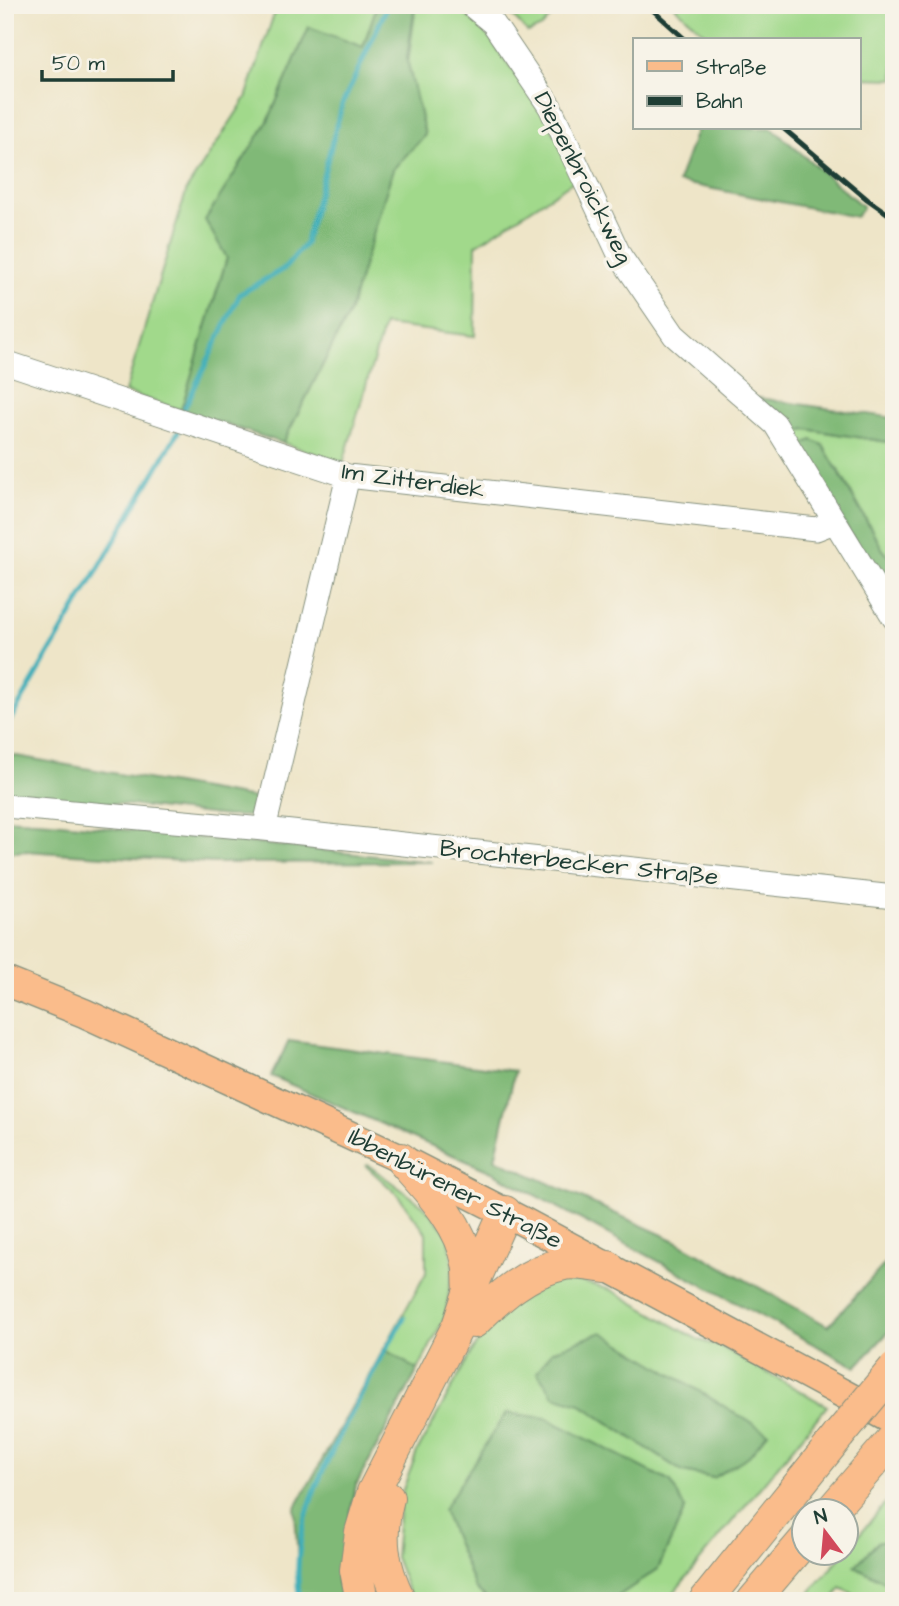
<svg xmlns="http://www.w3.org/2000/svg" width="899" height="1606" viewBox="0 0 899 1606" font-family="'Architects Daughter',sans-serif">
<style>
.green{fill:#a1d98b;stroke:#608b60;stroke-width:2;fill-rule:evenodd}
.forest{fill:#80b977;stroke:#507b56;stroke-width:2}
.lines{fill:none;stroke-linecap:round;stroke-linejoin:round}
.stream{stroke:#3fafb9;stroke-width:5}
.minor-casing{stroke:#86917e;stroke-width:25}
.major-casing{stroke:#86917e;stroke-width:31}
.highway-casing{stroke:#86917e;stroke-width:34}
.minor{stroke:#fff;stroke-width:23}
.major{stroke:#fabc8b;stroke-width:28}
.highway{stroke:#fabc8b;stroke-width:32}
.rail{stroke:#1f3d34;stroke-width:5}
.highway-bridge-casing{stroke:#86917e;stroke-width:34;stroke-linecap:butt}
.highway-bridge{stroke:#fabc8b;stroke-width:32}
.labels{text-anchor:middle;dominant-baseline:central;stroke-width:7;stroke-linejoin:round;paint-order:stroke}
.street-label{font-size:24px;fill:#1f3d34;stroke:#f7f3e8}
</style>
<rect width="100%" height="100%" fill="#f7f3e8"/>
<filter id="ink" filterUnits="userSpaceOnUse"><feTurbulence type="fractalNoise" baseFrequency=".0143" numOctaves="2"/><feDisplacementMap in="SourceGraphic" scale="14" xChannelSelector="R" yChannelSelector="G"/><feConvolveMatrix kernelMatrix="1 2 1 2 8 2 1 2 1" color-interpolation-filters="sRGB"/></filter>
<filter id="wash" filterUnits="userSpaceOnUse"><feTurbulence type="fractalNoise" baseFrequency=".00686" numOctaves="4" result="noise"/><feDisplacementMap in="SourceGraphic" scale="28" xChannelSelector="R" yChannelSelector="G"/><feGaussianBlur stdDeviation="1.57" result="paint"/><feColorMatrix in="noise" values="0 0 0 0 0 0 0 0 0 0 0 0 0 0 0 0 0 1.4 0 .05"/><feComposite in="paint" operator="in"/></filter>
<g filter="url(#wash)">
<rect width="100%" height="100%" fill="#eee5c8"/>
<path class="green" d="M 277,5 L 377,5 L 363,48 L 309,27 L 268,121 L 181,410 L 125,392 L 187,189 L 246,98 Z
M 416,5 L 454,5 L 482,28 L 543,111 L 577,179 L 476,245 L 475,336 L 384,325 L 343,463 L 283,443 L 349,313 L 393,169 L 425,135 L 408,64 Z
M 503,5 L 560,5 L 560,6 L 542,27 L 528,33 Z
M 673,5 L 894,5 L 894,79 L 859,78 L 859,40 L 712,40 Z
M 806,429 L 894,443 L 894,562 L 883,550 L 837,467 L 799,446 L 791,433 Z
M 368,1165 L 425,1207 L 449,1236 L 453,1269 L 445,1317 L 418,1370 L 384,1349 L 426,1273 L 426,1233 L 397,1194 L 366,1166 Z
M 561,1282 L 582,1282 L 611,1290 L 699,1340 L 721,1347 L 827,1406 L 667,1601 L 611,1601 L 658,1569 L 685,1509 L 475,1588 L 490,1601 L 412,1601 L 395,1557 L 401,1495 L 417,1452 L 473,1349 L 499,1315 L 546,1284 ZM 580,1404 L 713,1478 L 683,1472 Z
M 894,1493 L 894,1541 L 879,1541 L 855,1566 L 894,1587 L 894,1601 L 868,1601 L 841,1588 L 832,1601 L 803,1601 L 843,1554 L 846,1554 L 847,1549 Z"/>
<path class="forest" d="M 377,5 L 415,5 L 407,59 L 425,135 L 393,169 L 349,313 L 283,443 L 181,410 L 227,258 L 205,220 L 268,121 L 309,27 L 363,47 Z
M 697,128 L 772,128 L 863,207 L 856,217 L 678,182 Z
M 758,398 L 894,418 L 894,443 L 806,429 L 786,434 Z
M 812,440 L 823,445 L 883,550 L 894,562 L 894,610 L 799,446 Z
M 5,754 L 260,799 L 254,816 L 227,816 L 121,804 L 5,796 Z
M 5,819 L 51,822 L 432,862 L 214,863 L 25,851 L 5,853 Z
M 289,1041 L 515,1071 L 495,1159 L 676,1241 L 828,1326 L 894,1254 L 894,1326 L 856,1367 L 492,1172 L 271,1076 Z
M 602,1332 L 768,1433 L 749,1456 L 713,1478 L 683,1472 L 580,1404 L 554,1396 L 537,1372 L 552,1351 Z
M 384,1349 L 418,1370 L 356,1485 L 337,1578 L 342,1601 L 300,1601 L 295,1509 Z
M 506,1413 L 546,1418 L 671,1482 L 685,1509 L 658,1569 L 611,1601 L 490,1601 L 475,1588 L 443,1510 Z
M 879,1541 L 894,1541 L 894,1587 L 855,1566 Z"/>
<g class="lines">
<path class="stream" d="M 185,407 L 240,294 L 285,268 L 305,244 L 342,105 L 388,5
M 5,729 L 178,432
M 300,1601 C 288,1530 325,1463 357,1403 C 372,1374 387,1346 404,1318"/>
</g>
</g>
<g filter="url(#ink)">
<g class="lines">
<defs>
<path id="minor" d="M 471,5 L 493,23 L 550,107 L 620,256 L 674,335 L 775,424 L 894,618
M 5,362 L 348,476 L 816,529 L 834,522
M 5,806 L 264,829 L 894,897
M 264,829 L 348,476"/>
<path id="major" d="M 5,981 L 84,1013 L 401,1159 L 522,1221 L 894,1421"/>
<path id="highway" d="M 401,1159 C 428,1190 460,1221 468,1263 C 470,1272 469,1282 470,1290
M 474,1322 C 500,1296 527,1271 564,1264 C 577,1261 594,1266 608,1267
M 388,1498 C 378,1537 382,1565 400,1601
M 830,1512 L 894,1438
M 362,1601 L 356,1570 L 361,1532 L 373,1492 L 458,1326 L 470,1290 L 505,1212
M 705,1601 L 839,1435
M 753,1601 L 804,1541"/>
</defs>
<use href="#minor" class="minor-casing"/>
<use href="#major" class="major-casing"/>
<use href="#highway" class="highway-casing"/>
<use href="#minor" class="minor"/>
<use href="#major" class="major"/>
<use href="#highway" class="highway"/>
<path class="rail" d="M 647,5 L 686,40
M 783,128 L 867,199 L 894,218"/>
<defs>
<path id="highway-bridge" d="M 839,1435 L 894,1369"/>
</defs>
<use href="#highway-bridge" class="highway-bridge-casing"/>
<use href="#highway-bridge" class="highway-bridge"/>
</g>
</g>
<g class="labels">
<g class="street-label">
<text transform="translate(583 178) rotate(63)">Diepenbroickweg</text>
<text transform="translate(413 481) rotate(8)">Im Zitterdiek</text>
<text transform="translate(579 863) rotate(6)">Brochterbecker Straße</text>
<text transform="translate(455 1189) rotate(27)">Ibbenbürener Straße</text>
</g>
</g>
<rect width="899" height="1606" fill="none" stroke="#f7f3e8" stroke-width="28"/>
<rect x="633" y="38" width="228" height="91" fill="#f7f3e8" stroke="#a1aaa0" stroke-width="2"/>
<rect x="647" y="61" width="35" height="10" fill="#fabc8b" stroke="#a1aaa0" stroke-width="2"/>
<text x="696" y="74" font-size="21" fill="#1f3d34">Straße</text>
<rect x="647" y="96" width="35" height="10" fill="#1f3d34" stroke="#a1aaa0" stroke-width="2"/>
<text x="696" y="108" font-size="21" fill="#1f3d34">Bahn</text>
<g transform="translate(825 1532) rotate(344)"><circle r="33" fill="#f7f3e8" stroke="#a1aaa0" stroke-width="2"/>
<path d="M0-5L12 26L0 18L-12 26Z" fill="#d1495b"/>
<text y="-10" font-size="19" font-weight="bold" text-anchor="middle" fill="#1f3d34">N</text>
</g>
<path d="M42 70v10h131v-10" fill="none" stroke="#1f3d34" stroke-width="3.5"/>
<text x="52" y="70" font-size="21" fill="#1f3d34" stroke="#f7f3e8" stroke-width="5" paint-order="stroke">50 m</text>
</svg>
